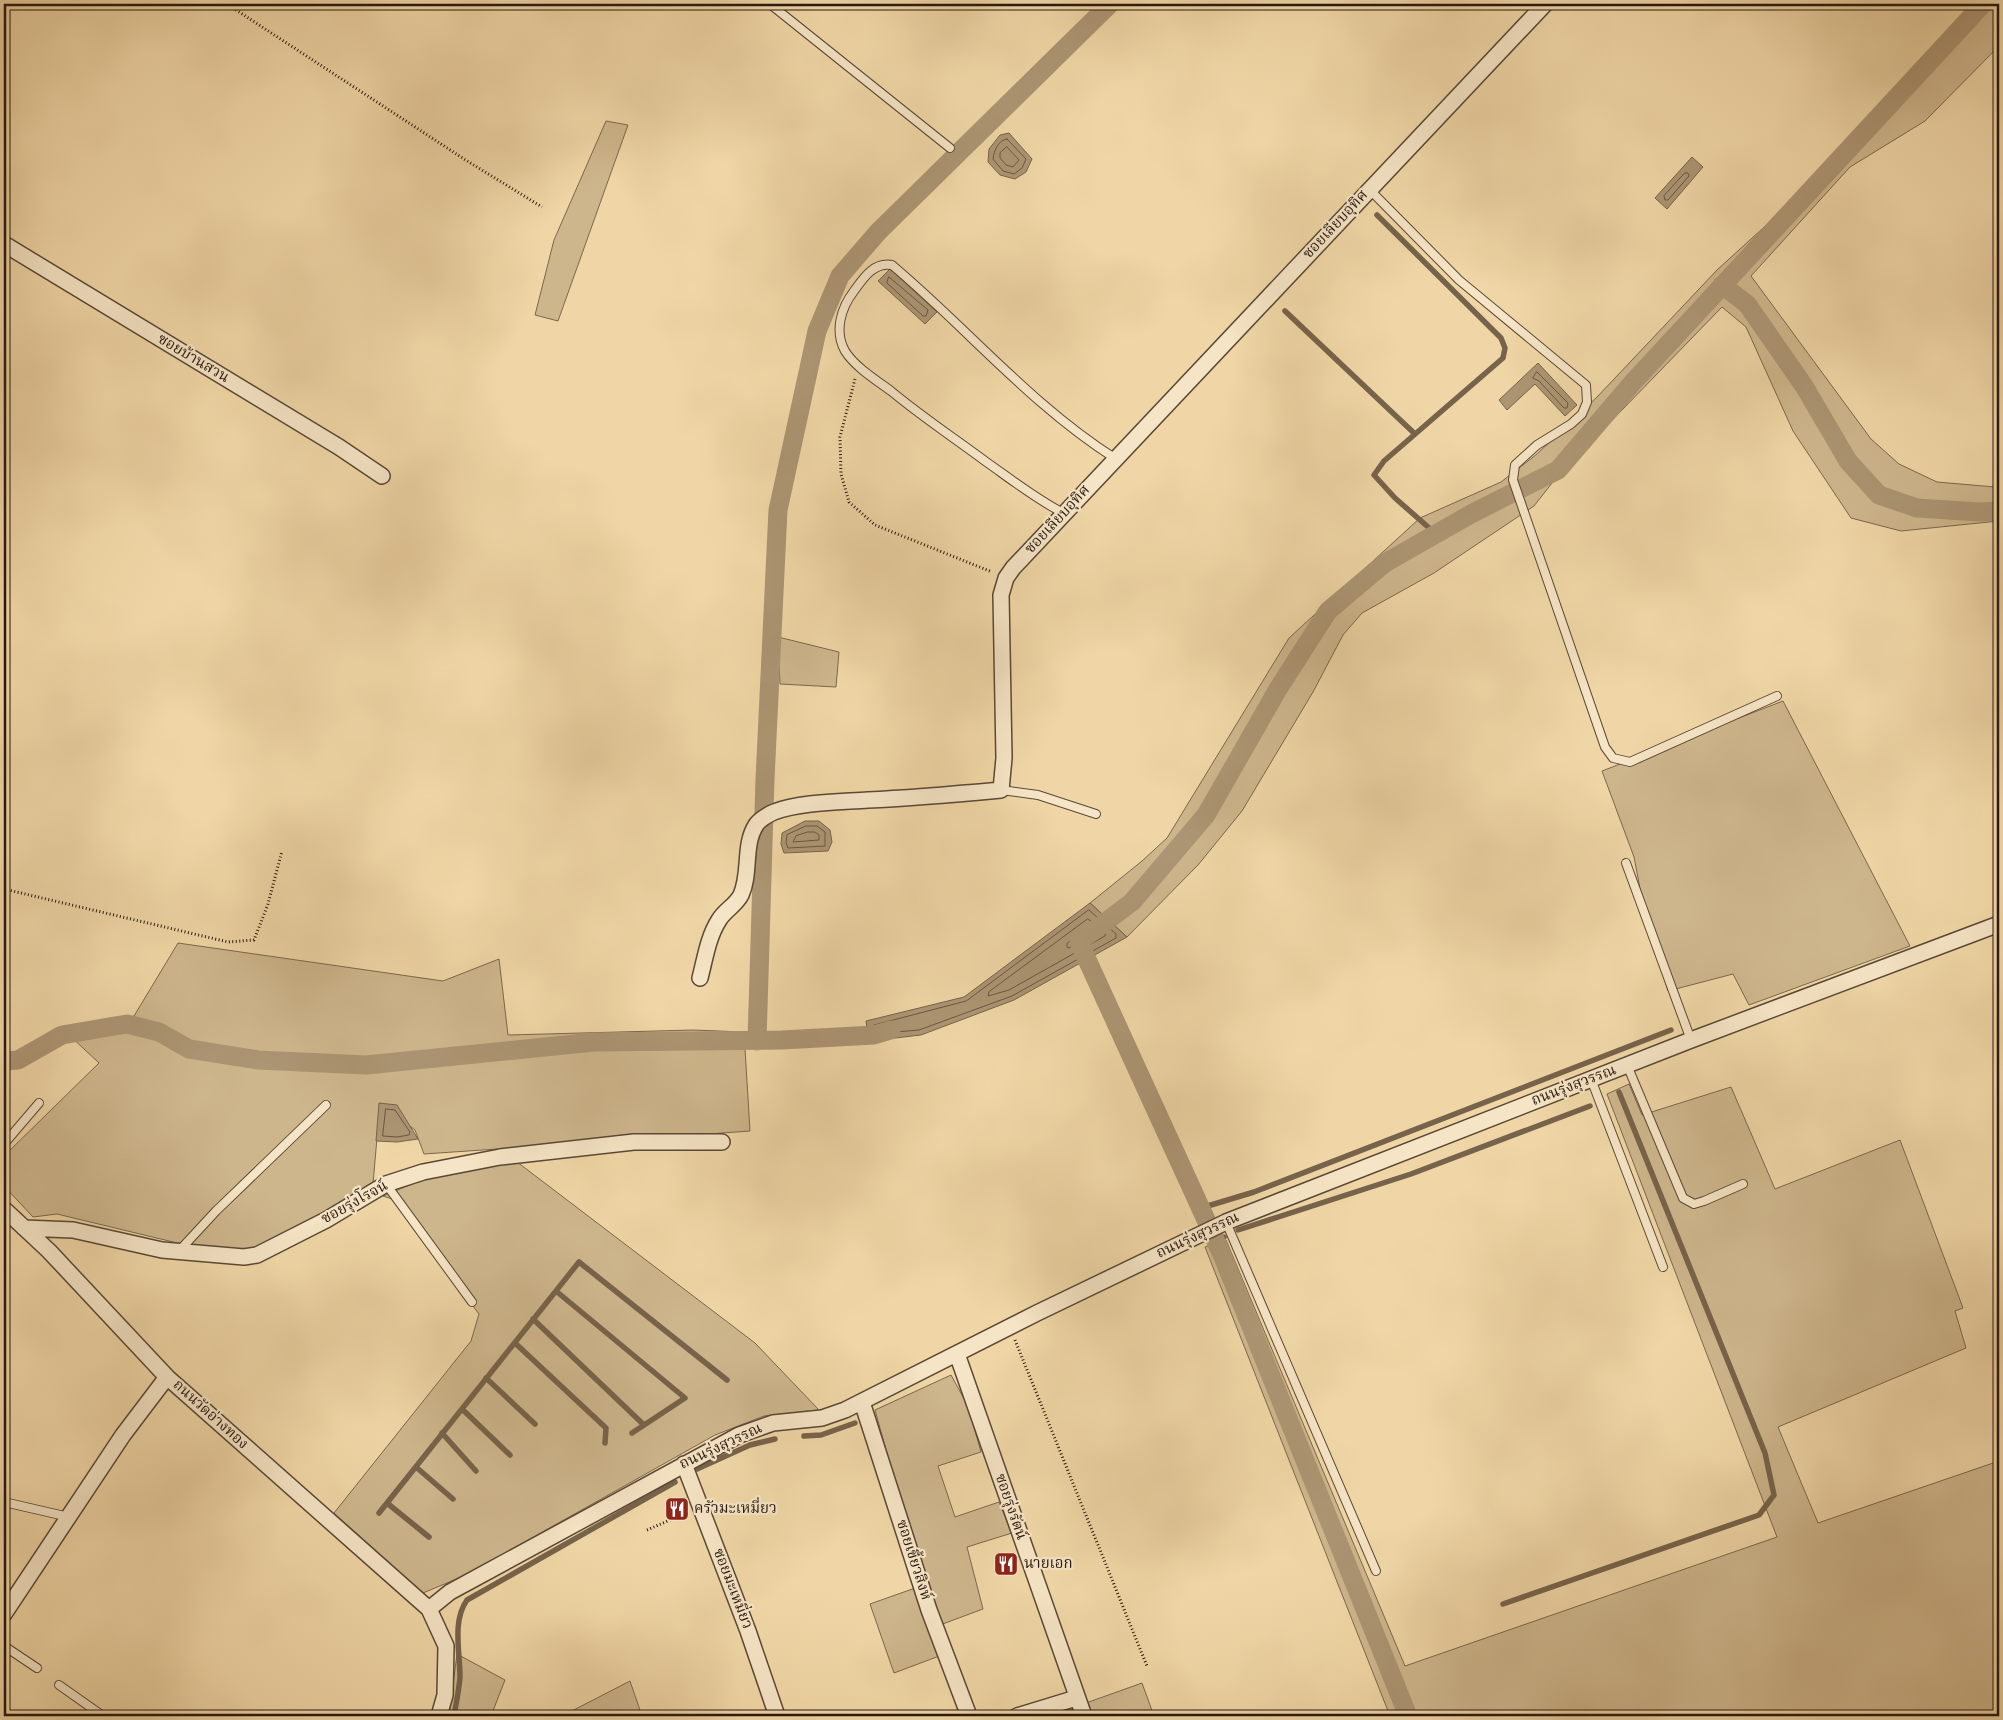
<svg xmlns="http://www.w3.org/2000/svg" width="2003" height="1720" viewBox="0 0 2003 1720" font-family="'Sorts Mill Goudy','Noto Serif Thai',serif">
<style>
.green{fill:#ceb68c;stroke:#7b674e}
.water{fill:#ac9573;stroke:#77634b}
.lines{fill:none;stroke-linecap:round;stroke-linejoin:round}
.shore{stroke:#6a5642;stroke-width:1}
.stream{stroke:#77634b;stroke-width:5.5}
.canal{stroke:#ac9573;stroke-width:19}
.service-casing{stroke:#5a4836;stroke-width:10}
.minor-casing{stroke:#5a4836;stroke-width:18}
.path{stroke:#281810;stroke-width:3;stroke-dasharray:1 2.5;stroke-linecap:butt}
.service{stroke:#f5e4c5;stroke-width:8}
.minor{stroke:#f5e4c5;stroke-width:15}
.labels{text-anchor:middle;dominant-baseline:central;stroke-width:4.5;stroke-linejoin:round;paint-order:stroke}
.street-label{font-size:15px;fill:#281810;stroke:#f5e4c5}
.poi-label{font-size:15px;fill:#281810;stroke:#f5e4c5;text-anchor:start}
</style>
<rect width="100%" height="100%" fill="#f0d6a6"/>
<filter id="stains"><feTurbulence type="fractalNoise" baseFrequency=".004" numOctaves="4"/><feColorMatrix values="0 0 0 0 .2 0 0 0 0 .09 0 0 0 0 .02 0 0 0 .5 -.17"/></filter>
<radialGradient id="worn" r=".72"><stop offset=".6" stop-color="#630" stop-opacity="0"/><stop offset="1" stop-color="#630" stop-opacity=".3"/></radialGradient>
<path class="green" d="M 1975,4 L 1999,4 L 1999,46 L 1925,121 L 1850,167 L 1751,276 L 1871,439 L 1899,464 L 1937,482 L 1995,487 L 1999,521 L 1901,531 L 1851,518 L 1793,431 L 1746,327 L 1722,307 L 1556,478 L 1534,506 L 1434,573 L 1362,613 L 1343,635 L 1313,692 L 1242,811 L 1198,865 L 1127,937 L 1090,903 L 1142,861 L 1167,838 L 1289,638 L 1420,518 L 1501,482 L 1537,454 L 1598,396 L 1717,270 L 1785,208 Z
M 606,121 L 628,125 L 558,321 L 535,315 L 554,240 Z
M 778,637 L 839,652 L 836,687 L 780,684 Z
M 1783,701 L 1910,946 L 1749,1005 L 1733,974 L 1668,991 L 1645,915 L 1634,857 L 1602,771 Z
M 178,943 L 443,981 L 499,959 L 508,1035 L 693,1030 L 744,1032 L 750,1131 L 500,1149 L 755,1343 L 819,1410 L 764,1416 L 715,1435 L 466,1575 L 423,1593 L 334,1513 L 471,1341 L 479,1314 L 392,1199 L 383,1196 L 497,1149 L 424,1154 L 415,1130 L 380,1103 L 373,1184 L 283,1235 L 250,1250 L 198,1248 L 57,1214 L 33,1217 L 4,1186 L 4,1156 L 99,1063 L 68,1034 L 134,1016 Z
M 1629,1084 L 1642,1115 L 1731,1087 L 1775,1189 L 1900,1140 L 1963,1308 L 1955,1311 L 1966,1348 L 1778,1427 L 1818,1523 L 1999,1461 L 1999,1716 L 1390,1716 L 1205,1247 L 1226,1240 L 1405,1666 L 1777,1537 L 1607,1094 Z
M 951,1375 L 968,1406 L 981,1452 L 938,1466 L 955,1517 L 999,1502 L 1012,1533 L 967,1547 L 983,1609 L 940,1625 L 902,1508 L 875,1410 Z
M 918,1587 L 942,1655 L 894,1673 L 870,1604 Z
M 457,1654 L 505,1680 L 491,1716 L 449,1716 Z
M 630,1681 L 642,1716 L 564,1715 Z
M 1142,1683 L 1154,1716 L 1091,1716 L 1086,1703 Z
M 1072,1709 L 1077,1716 L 1047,1716 Z"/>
<path class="water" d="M 1009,133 L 1032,159 L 1026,172 L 1015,179 L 1000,175 L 988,162 L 989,149 L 1000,135 Z
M 1692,157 L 1703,167 L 1667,209 L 1655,198 Z
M 890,269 L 937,312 L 925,324 L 878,281 Z
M 1538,363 L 1577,405 L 1565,416 L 1535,384 L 1507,410 L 1499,400 Z
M 805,821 L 819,821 L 830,830 L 832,842 L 828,851 L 784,853 L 781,844 L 782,833 Z
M 1090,903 L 1127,937 L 1014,1000 L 921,1035 L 869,1041 L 866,1021 L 964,997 Z
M 379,1103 L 397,1105 L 418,1139 L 397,1142 L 376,1141 Z"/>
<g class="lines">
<path class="shore" d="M 1007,139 L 1026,159 L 1022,168 L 1014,174 L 1003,171 L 993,159 C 994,151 998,140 1007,139 Z
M 1007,147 L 1019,160 L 1013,167 L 1006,165 L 1000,158 L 1000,153 Z
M 1685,173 L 1688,173 L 1689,176 L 1668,200 L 1665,200 L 1664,196 Z
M 889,277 L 928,310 L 926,316 L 923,316 L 887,283 Z
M 1537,372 L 1568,403 L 1567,408 L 1564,408 L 1539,381 L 1533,378 Z
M 806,826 L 817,826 L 825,832 L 825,846 L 788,848 L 786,843 L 787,835 Z
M 808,832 L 815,832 L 819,835 L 819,840 L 793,842 L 796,836 Z
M 1089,910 L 1116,934 L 1116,938 L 1012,996 L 919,1030 L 873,1034 L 874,1025 L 966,1001 Z
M 1088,919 L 1105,933 L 1105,936 L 1009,990 L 988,996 L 989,992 Z
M 1087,928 L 1093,931 L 1093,935 L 1069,948 L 1067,947 L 1067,944 Z
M 386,1109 L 395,1110 L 410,1132 L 409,1135 L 397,1137 L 383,1136 Z"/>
<path class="stream" d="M 1377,215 L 1501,338 L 1505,348 L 1503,358 L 1384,461 L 1374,475 L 1395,498 L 1436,534
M 1285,311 L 1415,434
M 1201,1208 L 1254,1192 L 1671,1030
M 1238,1230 L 1411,1174 L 1590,1106
M 1216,1241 L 1224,1237
M 556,1291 L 685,1398 L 632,1433
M 533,1319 L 644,1425
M 515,1343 L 606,1428 L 605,1443
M 486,1378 L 535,1424
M 462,1409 L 510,1455
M 442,1433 L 476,1471
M 804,1436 L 821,1435 L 855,1423
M 416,1467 L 453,1499
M 697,1469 L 750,1445 L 775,1439
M 387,1503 L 429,1537
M 379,1513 L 579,1262 L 727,1380
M 1503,1604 L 1759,1515 L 1774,1495 L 1765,1453 L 1619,1092
M 454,1716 C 456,1704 459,1690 460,1677 C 460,1652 452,1621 467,1600 L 675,1482"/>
<path class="canal" d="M 1722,285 L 1747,304 L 1804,386 L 1848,461 L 1879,495 L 1917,508 L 1980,512 L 1999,511
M 1088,935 L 1132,902 L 1206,815 L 1278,689 L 1328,611 L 1385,563 L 1471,514 L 1558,470 L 1634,381 L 1983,4
M 1079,942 L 1223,1257 L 1408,1716
M 757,1041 L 765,779 L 778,510 L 817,331 L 840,276 L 878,232 L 1110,4
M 4,1061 L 18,1060 L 62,1035 L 127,1024 L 159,1032 L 189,1049 L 258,1060 L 366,1065 L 594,1042 L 782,1040 L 874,1035 L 891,1030"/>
<defs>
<path id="service" d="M 770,4 L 950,148
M 1369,189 L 1459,280 L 1586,385 L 1587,402 L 1582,414 L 1571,424 L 1537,445 L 1515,465 L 1513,480 L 1605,747 L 1613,758 L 1630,762 L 1777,696
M 1065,514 C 1036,499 1012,480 985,461 C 954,438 921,416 891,391 C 876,380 855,367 845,351 C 834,331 841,308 854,291 C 864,277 874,262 892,265 C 967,328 1032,406 1116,459
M 1001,790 L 1038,795 L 1096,814
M 1626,863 L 1691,1040
M 1627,1065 L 1683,1198 L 1694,1204 L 1704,1201 L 1743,1184
M 1591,1079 L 1663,1267
M 4,1144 L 39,1103
M 386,1184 L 472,1302
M 1226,1222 L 1376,1571
M 179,1251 L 216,1211 L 326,1105
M 4,1502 L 69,1517
M 4,1646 L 37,1668
M 59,1685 L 103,1716"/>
<path id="minor" d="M 4,244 L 339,447 L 382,476
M 700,978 C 705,959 708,937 719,920 C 725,910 735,906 741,895 C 751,873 743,845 756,825 C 759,820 769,814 774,812 C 800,802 840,802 868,800 C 913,798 957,794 1001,790 L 1004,758 L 1001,595 L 1006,578 L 1013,568 L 1545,4
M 4,1209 L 49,1251 L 167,1377 L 429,1609 L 446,1646 L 445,1695 L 439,1716
M 24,1228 L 73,1230 L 162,1250 L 244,1257 L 257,1255 L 326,1220 L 386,1184 L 423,1172 L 500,1157 L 634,1142 L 722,1142
M 957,1354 L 1084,1716
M 862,1402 L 929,1610 L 969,1716
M 684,1464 L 748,1631 L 777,1716
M 429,1609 L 450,1592 L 739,1435 L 773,1423 L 822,1418 L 845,1410 L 1037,1313 L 1226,1222 L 1691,1040 L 1999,924
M 4,1614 L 123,1435 L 167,1377
M 1017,1716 L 1076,1698"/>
</defs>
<use href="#service" class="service-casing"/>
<use href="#minor" class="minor-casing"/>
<path class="path" d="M 227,4 L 464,159 L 542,207
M 855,379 L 840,437 L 841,474 L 849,502 L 875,525 L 992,572
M 4,889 L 228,942 L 254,940 L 268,904 L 282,851
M 1015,1340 L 1147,1666
M 647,1530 L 670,1520"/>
<use href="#service" class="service"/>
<use href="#minor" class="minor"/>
</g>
<defs>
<symbol id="restaurant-square" viewBox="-11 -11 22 22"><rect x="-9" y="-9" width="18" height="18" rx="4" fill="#8f2418" stroke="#f5e4c5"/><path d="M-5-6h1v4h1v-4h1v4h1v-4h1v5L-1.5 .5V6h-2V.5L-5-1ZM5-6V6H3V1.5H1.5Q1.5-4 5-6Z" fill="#fff"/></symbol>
</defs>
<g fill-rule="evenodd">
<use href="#restaurant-square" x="663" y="1495" width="28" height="28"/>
<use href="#restaurant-square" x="992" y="1550" width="28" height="28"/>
</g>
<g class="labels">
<g class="street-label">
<text transform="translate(1336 225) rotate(-47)">ซอยเลียบอุทิศ</text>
<text transform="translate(193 359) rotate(31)">ซอยบ้านสวน</text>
<text transform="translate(1058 520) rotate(-47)">ซอยเลียบอุทิศ</text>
<text transform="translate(1574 1086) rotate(-21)">ถนนรุ่งสุวรรณ</text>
<text transform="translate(355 1203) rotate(-29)">ซอยรุ่งโรจน์</text>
<text transform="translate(1198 1236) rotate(-25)">ถนนรุ่งสุวรรณ</text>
<text transform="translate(210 1415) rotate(42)">ถนนวัดอ่างทอง</text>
<text transform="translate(721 1447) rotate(-25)">ถนนรุ่งสุวรรณ</text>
<text transform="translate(1010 1507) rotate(71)">ซอยรุ่งรัตน์</text>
<text transform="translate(913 1560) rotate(72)">ซอยเขี้ยวสิงห์</text>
<text transform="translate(732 1589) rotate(69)">ซอยมะเหมี่ยว</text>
</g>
<g class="poi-label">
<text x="694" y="1509">ครัวมะเหมี่ยว</text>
<text x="1024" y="1564">นายเอก</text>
</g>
</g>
<rect width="2003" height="1720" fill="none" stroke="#f0d6a6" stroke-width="20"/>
<rect x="5" y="5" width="1993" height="1710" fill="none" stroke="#281810" stroke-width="2.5"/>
<rect x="10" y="10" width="1983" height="1700" fill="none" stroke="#281810"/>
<rect width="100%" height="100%" filter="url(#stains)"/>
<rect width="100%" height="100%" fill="url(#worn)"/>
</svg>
